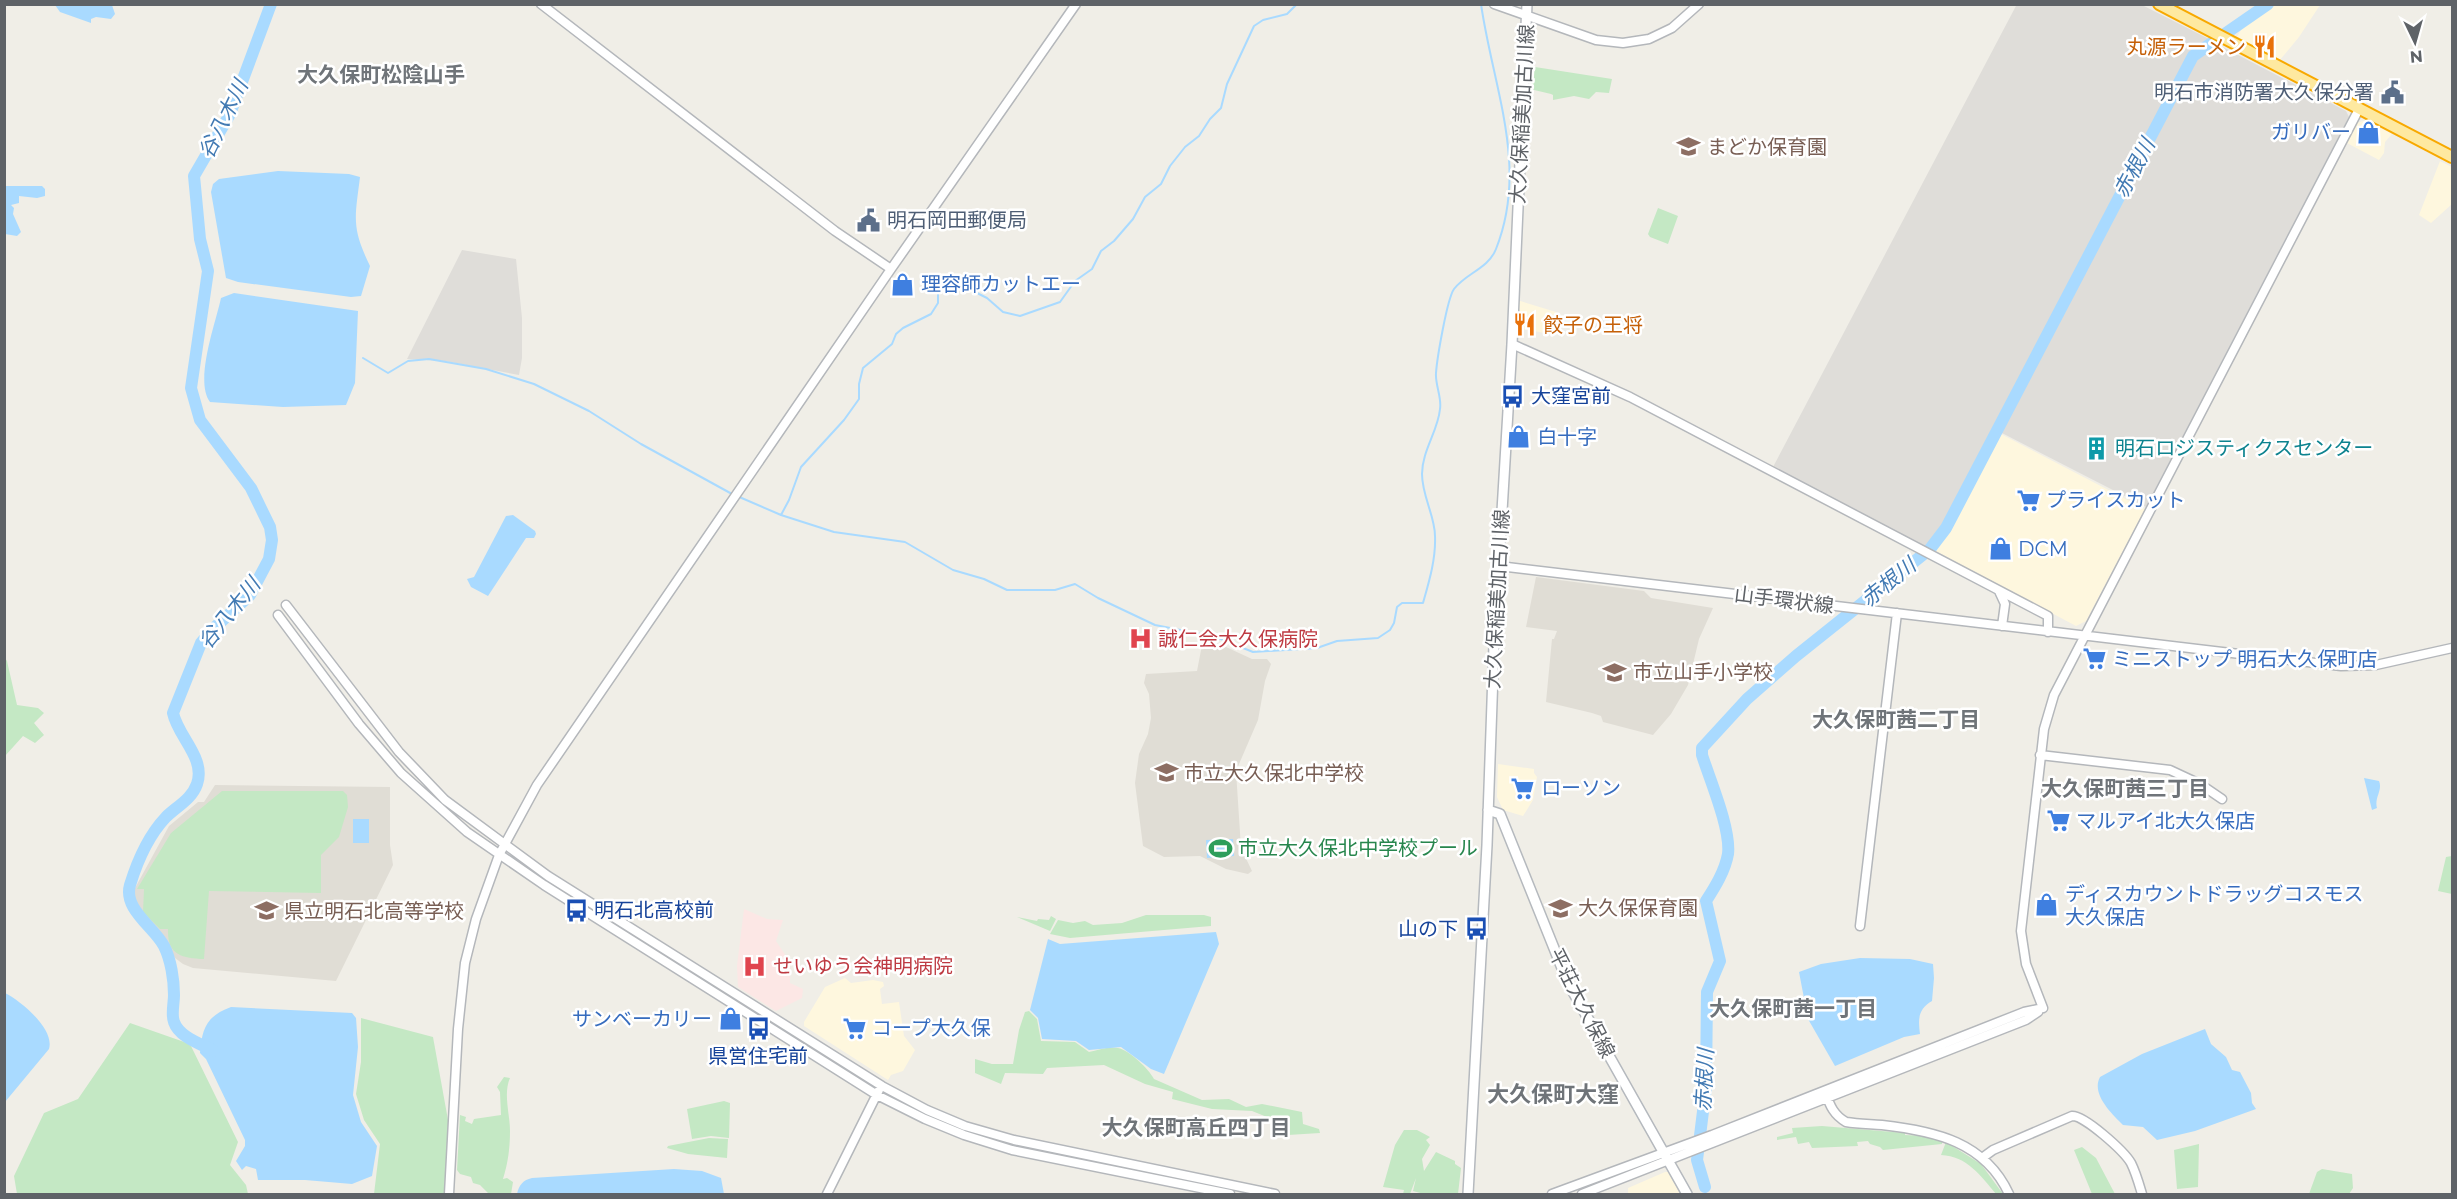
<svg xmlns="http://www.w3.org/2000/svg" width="2457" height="1199" viewBox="0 0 2457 1199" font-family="Montserrat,'Noto Sans JP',sans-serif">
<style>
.commercial{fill:#fef7de}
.industrial{fill:#dfddd9}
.education{fill:#e0ddd5}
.medical{fill:#fce7e5}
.green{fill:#c4e8c4}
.water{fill:#a9daff}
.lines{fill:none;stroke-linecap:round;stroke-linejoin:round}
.stream{stroke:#a9daff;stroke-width:2}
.river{stroke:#a9daff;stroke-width:12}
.tertiary-casing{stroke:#b4b7bb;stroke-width:11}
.secondary-casing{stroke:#b5b9be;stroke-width:12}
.trunk-casing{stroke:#f8a900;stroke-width:14}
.tertiary{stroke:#fff;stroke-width:8}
.secondary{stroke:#fff;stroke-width:9}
.trunk{stroke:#fee9a0;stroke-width:10}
.labels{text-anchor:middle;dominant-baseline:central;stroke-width:5;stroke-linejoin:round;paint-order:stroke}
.food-label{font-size:20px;fill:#c56008;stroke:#fff;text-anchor:end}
.service-label{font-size:20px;fill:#4e5e75;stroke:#fff;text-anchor:end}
.street-label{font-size:20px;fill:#5e6267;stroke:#fff}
.shop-label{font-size:20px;fill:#366cbe;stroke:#fff;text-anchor:start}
.education-label{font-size:20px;fill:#785e54;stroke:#fff;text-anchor:start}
.transit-label{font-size:20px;fill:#164399;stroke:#fff;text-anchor:start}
.culture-label{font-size:20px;fill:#0d838f;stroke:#fff;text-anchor:start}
.health-label{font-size:20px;fill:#be3a42;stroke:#fff;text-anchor:start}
.leisure-label{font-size:20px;fill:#27864d;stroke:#fff;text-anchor:start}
.neighbourhood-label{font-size:21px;font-weight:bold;fill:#6f7479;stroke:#fff}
.water-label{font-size:21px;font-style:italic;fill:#427ab3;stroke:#fff}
.quarter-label{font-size:22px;font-weight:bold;fill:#6f7479;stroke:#fff}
</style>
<rect width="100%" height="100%" fill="#f0eee7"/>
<path class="commercial" d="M 2274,5 L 2320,5 L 2299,37 L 2280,60 L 2237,37 L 2243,26 Z
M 2366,120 L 2392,134 L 2385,142 L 2384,153 L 2379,160 L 2347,143 L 2357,123 Z
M 2440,161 L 2452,167 L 2452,204 L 2431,223 L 2419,215 Z
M 1517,300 L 1556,312 L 1550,334 L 1517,328 Z
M 1999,433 L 2145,509 L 2086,621 L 2076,626 L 1932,549 L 1939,544 Z
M 1498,764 L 1534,769 L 1534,773 L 1537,777 L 1533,800 L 1523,816 L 1503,810 L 1497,797 Z
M 845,978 L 851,983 L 873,980 L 883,982 L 884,986 L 880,989 L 882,1004 L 899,1002 L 904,1036 L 915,1050 L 903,1071 L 891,1075 L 888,1080 L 804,1026 L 804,1022 L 825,987 Z
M 1665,1172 L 1668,1172 L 1680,1194 L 1628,1194 L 1628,1188 Z"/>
<path class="industrial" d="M 2017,4 L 2142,5 L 2211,40 L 2192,54 L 1930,549 L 1773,467 Z
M 2217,44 L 2346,111 L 2349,117 L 2146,507 L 2000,432 L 2187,73 L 2199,56 Z
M 462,250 L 516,259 L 522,318 L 522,358 L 519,375 L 445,361 L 407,359 Z"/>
<path class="education" d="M 1536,577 L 1644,591 L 1651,598 L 1713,608 L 1699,639 L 1688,685 L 1671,714 L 1653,735 L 1603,722 L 1601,716 L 1592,713 L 1546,702 L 1552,639 L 1554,639 L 1557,631 L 1526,627 Z
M 1207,643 L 1226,647 L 1252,659 L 1267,659 L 1271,664 L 1265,681 L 1258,720 L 1236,771 L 1241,848 L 1252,871 L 1248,874 L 1226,869 L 1200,856 L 1164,857 L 1143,846 L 1135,783 L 1139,754 L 1148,734 L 1151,718 L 1149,694 L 1144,683 L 1146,674 L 1197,671 L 1202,645 Z
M 215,785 L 390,787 L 390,845 L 393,865 L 336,981 L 193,968 L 183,964 L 175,958 L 162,936 L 150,925 L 134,903 L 135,888 L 169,826 L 198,802 L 204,802 Z"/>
<path class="medical" d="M 744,909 L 767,919 L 783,920 L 776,941 L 790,962 L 790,983 L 803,989 L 802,998 L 776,1011 L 738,987 L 737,966 Z"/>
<path class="green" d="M 1535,67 L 1612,79 L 1609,93 L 1596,92 L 1589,99 L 1574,96 L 1553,100 L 1553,95 L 1551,94 L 1530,89 L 1532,68 Z
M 1658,208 L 1678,216 L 1668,244 L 1650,237 L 1648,234 Z
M 5,658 L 7,661 L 17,705 L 38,708 L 44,713 L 34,723 L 44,735 L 35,743 L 23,736 L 5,756 Z
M 222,791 L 343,791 L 347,795 L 348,807 L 339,837 L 321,855 L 321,893 L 209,891 L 204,959 C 182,958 167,955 168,929 L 160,929 L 143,912 L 144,889 L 137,889 L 171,833 Z
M 2452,856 L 2452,894 L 2438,891 L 2446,857 Z
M 1146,915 L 1204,915 L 1211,917 L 1211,926 L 1070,938 L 1050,934 L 1058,920 L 1073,923 L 1085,921 L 1093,925 L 1122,923 Z
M 1051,916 L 1056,919 L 1050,931 L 1017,917 L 1037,921 L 1038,919 L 1049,920 Z
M 1029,1011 L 1037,1019 L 1041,1041 L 1075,1042 L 1089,1052 C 1098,1050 1108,1046 1118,1048 C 1129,1050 1149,1069 1154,1079 L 1202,1100 L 1229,1099 L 1246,1107 L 1262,1104 L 1302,1112 L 1303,1124 L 1319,1129 L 1320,1133 L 1288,1135 L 1289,1126 L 1252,1111 L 1212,1109 L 1172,1099 L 1173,1092 L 1145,1084 L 1104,1065 L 1047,1068 L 1043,1074 L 1005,1073 L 1001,1084 L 975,1073 L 975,1059 L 992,1064 L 1013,1064 L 1019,1030 L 1025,1012 Z
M 361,1018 L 433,1037 L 448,1120 L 454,1194 L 374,1194 L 380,1144 L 364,1120 L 356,1094 L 361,1062 Z
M 130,1023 L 190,1044 L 238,1142 L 230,1165 L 246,1185 L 248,1194 L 17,1194 L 14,1176 L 44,1113 L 78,1099 Z
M 504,1077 L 510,1078 C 503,1094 510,1114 510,1131 C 510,1148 508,1163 503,1179 L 507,1178 L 513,1182 L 511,1194 L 489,1194 L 480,1185 L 473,1183 L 471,1177 L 460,1174 L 457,1170 L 460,1115 L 466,1117 L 465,1121 L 472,1124 L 474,1119 L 501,1115 L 500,1092 L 497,1087 Z
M 724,1101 L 730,1103 L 729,1138 L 711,1136 L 692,1139 L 687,1109 Z
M 1822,1126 L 1905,1133 L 1905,1135 L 1927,1136 L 1942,1140 L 1942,1144 L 1883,1150 L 1880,1147 L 1870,1144 L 1868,1141 L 1857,1142 L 1858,1146 L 1812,1148 L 1809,1142 L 1798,1144 L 1796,1137 L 1777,1140 L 1777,1137 L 1793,1133 L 1792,1128 Z
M 1404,1130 L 1417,1130 L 1430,1137 L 1426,1140 L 1430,1145 L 1422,1159 L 1424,1171 L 1436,1152 L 1455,1161 L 1455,1164 L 1461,1168 L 1458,1194 L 1424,1194 L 1413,1191 L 1416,1178 L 1410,1194 L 1403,1194 L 1404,1190 L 1383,1187 L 1395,1145 Z
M 709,1138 L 728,1139 L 727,1158 L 688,1154 L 667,1148 L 668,1146 Z
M 1946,1142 L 1981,1164 L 2003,1194 L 1996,1194 C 1981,1176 1967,1156 1941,1155 Z
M 2199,1144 L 2198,1187 L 2177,1189 L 2174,1150 Z
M 2082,1147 L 2096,1158 L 2115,1194 L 2092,1194 L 2074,1150 Z
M 2322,1169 L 2352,1174 L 2353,1188 L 2349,1194 L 2309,1194 L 2317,1172 Z"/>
<path class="water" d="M 55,5 L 112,5 L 115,14 L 111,19 L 96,17 L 91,19 L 91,23 L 60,12 Z
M 278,171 L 349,174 L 360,177 C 355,218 351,227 370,266 L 361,296 L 351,297 L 238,282 L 226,278 L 211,192 L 213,184 L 219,179 Z
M 4,186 L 42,186 L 45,189 L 45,196 L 37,198 L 19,196 L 19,203 L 11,205 L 14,208 L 13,214 L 21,232 L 17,236 L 5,234 Z
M 234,293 L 358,311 L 355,383 L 346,405 L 283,407 L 210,402 C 194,381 216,322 221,298 Z
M 513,515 L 535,531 L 536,534 L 534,538 L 526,538 L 488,596 L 471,587 L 467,579 L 474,577 L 506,516 Z
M 2364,778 L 2379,781 C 2383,790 2374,798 2377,808 L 2372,810 Z
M 353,819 L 369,819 L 369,843 L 353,843 Z
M 1233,839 L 1234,856 L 1207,858 L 1206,840 Z
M 1216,932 L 1219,944 L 1164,1074 L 1151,1069 L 1121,1047 L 1089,1050 L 1076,1041 L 1042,1039 L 1038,1018 L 1030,1010 L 1048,939 L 1060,944 Z
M 1860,958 L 1910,959 L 1933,964 L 1934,978 L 1932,1001 C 1918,1009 1918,1019 1920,1034 L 1904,1037 L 1835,1066 L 1808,1019 L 1799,972 L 1821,964 Z
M 5,993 C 21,1001 55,1029 49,1049 L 5,1102 Z
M 231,1007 L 352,1013 L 356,1018 L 358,1047 L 353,1095 L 361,1122 L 377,1146 L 372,1176 L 352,1184 L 305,1180 L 258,1180 L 256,1169 L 246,1166 L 242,1170 L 236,1161 L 245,1146 L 245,1140 L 206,1059 L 200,1053 C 202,1029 206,1016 231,1007 Z
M 2205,1029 L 2211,1044 L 2226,1057 L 2232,1070 L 2240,1072 L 2251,1093 L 2252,1103 L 2256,1109 L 2195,1131 L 2157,1140 L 2143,1127 L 2123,1125 C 2111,1113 2091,1094 2100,1077 L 2142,1054 Z
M 674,1169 L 702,1171 L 721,1178 L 724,1194 L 517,1194 C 519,1185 523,1180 532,1178 Z"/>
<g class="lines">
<path class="stream" d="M 363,358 L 388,373 L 408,361 L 429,359 L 486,369 L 534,384 L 589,411 L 641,444 L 732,494
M 737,496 L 781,515 L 834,532 L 905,542 L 953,570 L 984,579 L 1007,590 L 1055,590 L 1075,584 L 1098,598 L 1155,625 L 1216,637 L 1253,652 L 1317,648 L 1337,641 L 1378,638 L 1390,630 L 1394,623 L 1397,607 L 1402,603 L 1423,603 C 1429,582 1436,559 1435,536 C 1435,516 1422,496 1422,474 C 1422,451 1438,431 1440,409 C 1442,397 1435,385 1436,373 C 1437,359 1447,299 1454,289 C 1466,273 1488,269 1496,249 C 1529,166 1493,88 1481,4
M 781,515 L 789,500 L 801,467 L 844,420 L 859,399 L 859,384 L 863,368 L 892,344 L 896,334 L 903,328 L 931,314 L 938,303 L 938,289 L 947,285 L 973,291 L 987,298 L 1003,312 L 1020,316 L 1060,302 L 1075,281 L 1092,269 L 1101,251 L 1114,241 L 1133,219 L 1145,197 L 1161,184 L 1170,166 L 1185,147 L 1199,136 L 1210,119 L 1221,108 L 1227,84 L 1254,26 L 1263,20 L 1287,14 L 1297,4"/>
<path class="river" d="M 214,1051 C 201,1044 179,1037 174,1022 C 171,1014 174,1004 174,995 C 174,980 171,960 164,946 C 154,927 123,909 130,885 C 137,862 149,835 166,817 C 176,807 192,799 197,784 C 206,758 178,737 173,713 L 201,643 L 212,630 L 250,595 L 269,559 L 272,540 L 270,527 L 251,488 L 200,420 L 191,388 L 208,271 L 200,239 L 194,176 L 230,114 L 271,4
M 1705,1187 L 1697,1160 L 1706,1087 L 1707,992 L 1720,961 L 1706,901 C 1715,887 1725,871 1728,854 C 1731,829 1710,780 1702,755 L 1702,748 L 1747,699 L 1796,656 L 1930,549 L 1946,528 L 2193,56 L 2268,4"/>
<defs>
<path id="tertiary" d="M 541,4 L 835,231 L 891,269
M 1494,4 L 1596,40 L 1623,43 L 1649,39 L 1672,28 L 1699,4
M 1512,344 L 1630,397 L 2048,616 L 2048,632
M 1499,566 L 2341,666 L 2376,665 L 2452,648
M 1999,591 L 2005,604 L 2002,626
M 286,605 L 399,752 L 445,800 L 548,876 L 882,1086 L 927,1110 L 965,1126 L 1014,1140 L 1275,1194
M 278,615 L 359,724 L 401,773 L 467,832 L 544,885 L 877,1095 L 925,1119 L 964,1135 L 1012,1150 L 1230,1194
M 2040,755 L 2170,770 L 2200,784 L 2222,799
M 1860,926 L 1897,613
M 2043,1008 L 2026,964 L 2021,931 L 2044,729 L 2054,695 L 2359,109
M 1826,1094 C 1830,1106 1834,1115 1846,1122 C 1858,1124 1870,1124 1882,1125 C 1935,1131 1985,1142 2009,1194
M 1982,1158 L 1993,1150 L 2072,1116 C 2084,1115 2124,1151 2131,1163 C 2136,1173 2139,1184 2142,1194
M 449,1194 L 458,1029 L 465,963 L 476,919 L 499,855 L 537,785 L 891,269 L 1076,4
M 827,1194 L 879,1090
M 1552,1194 L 1712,1135 L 2024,1012 L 2043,1008
M 1582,1194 L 2026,1020 L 2038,1012"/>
<path id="secondary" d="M 1488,810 L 1500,814 L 1568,983 L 1687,1194
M 1468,1194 L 1487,845 L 1494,645 L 1512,344 L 1527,4"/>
<path id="trunk" d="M 2159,4 L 2452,157"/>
</defs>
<use href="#tertiary" class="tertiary-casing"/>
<use href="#secondary" class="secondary-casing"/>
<use href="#trunk" class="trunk-casing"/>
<use href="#tertiary" class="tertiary"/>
<use href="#secondary" class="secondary"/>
<use href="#trunk" class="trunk"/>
</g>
<defs>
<symbol id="restaurant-bare" viewBox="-9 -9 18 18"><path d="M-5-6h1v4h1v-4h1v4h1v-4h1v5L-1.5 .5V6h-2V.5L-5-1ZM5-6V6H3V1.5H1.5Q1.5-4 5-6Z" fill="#e8710a" stroke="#fff" stroke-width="2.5" paint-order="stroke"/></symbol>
<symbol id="civic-bare" viewBox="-9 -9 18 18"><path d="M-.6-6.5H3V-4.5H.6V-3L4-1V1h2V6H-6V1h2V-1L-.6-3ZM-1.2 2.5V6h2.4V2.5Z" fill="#5c6f8a" stroke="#fff" stroke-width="2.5" paint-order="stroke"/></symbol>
<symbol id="shop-bare" viewBox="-9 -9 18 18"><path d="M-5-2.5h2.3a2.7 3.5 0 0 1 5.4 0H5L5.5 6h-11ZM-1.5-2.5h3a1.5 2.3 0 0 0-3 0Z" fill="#3f7fe0" stroke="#fff" stroke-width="2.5" paint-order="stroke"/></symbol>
<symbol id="school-bare" viewBox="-9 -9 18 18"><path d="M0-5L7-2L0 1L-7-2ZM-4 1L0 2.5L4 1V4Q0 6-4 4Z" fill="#8d6e63" stroke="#fff" stroke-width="2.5" paint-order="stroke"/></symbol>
<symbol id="bus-bare" viewBox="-9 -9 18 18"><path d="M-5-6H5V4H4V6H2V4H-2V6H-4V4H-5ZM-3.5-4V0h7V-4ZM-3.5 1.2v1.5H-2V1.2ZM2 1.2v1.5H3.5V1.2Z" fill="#1a4fb4" stroke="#fff" stroke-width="2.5" paint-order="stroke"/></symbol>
<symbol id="building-bare" viewBox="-9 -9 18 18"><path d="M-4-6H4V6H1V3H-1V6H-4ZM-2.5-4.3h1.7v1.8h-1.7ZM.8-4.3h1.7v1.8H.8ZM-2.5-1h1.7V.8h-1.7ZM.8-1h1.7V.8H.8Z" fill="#0f9aa8" stroke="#fff" stroke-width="2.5" paint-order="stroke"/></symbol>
<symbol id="supermarket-bare" viewBox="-9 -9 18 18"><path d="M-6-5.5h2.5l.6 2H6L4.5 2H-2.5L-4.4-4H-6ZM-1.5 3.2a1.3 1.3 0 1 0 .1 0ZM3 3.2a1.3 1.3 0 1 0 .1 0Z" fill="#3f7fe0" stroke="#fff" stroke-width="2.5" paint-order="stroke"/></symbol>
<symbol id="hospital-bare" viewBox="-9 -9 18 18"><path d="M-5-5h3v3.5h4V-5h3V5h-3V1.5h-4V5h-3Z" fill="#e0444e" stroke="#fff" stroke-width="2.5" paint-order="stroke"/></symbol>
<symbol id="stadium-bare" viewBox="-9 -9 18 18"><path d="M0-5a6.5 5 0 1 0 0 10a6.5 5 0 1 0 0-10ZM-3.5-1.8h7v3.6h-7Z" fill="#2e9e5b" stroke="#fff" stroke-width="2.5" paint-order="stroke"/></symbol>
</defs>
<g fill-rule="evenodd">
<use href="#restaurant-bare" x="2248" y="30" width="33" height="33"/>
<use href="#civic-bare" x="2376" y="76" width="33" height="33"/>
<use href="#shop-bare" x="2352" y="116" width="33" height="33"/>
<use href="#school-bare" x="1672" y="130" width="33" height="33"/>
<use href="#civic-bare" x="852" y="204" width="33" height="33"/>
<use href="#shop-bare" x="886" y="268" width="33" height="33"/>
<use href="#restaurant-bare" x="1508" y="308" width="33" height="33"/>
<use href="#bus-bare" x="1496" y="380" width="33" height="33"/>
<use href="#shop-bare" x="1502" y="420" width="33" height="33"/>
<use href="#building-bare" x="2080" y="432" width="33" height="33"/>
<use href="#supermarket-bare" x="2012" y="484" width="33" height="33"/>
<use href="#shop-bare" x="1984" y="532" width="33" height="33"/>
<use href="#hospital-bare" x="1124" y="622" width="33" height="33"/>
<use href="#supermarket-bare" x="2078" y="642" width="33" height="33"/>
<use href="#school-bare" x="1598" y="656" width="33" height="33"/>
<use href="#school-bare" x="1150" y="756" width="33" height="33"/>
<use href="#supermarket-bare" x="1506" y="772" width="33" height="33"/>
<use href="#supermarket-bare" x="2042" y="804" width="33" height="33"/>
<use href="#stadium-bare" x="1204" y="832" width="33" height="33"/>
<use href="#shop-bare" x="2030" y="888" width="33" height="33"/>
<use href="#school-bare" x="1544" y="892" width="33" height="33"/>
<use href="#bus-bare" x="560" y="894" width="33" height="33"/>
<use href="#school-bare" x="250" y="894" width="33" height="33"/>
<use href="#bus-bare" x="1460" y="912" width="33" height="33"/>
<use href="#hospital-bare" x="738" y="950" width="33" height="33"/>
<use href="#shop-bare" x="714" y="1002" width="33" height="33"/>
<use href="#bus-bare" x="742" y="1012" width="33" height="33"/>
<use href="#supermarket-bare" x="838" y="1012" width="33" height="33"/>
</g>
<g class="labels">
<g class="food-label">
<text x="2246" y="47">丸源ラーメン</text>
<text x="1543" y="325" text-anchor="start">餃子の王将</text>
</g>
<g class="service-label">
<text x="2374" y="92">明石市消防署大久保分署</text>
<text x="887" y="220" text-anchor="start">明石岡田郵便局</text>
</g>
<g class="street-label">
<text transform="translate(1522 114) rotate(-87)">大久保稲美加古川線</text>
<text transform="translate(1497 599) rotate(-87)">大久保稲美加古川線</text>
<text transform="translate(1784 600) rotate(7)">山手環状線</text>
<text transform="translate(1582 1003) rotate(63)">平荘大久保線</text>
</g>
<g class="shop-label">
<text x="2351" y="132" text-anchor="end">ガリバー</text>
<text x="921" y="284">理容師カットエー</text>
<text x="1537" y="437">白十字</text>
<text x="2046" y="500">プライスカット</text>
<text x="2018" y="549">DCM</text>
<text x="2112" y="659">ミニストップ 明石大久保町店</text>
<text x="1541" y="788">ローソン</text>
<text x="2076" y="821">マルアイ北大久保店</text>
<text x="2065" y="894">ディスカウントドラッグコスモス<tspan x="2065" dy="23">大久保店</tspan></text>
<text x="712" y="1019" text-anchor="end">サンベーカリー</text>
<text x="872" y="1028">コープ大久保</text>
</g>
<g class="education-label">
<text x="1707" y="147">まどか保育園</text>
<text x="1633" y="672">市立山手小学校</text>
<text x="1184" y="773">市立大久保北中学校</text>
<text x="1578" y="908">大久保保育園</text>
<text x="284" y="911">県立明石北高等学校</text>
</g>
<g class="transit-label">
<text x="1531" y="396">大窪宮前</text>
<text x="594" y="910">明石北高校前</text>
<text x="1458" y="929" text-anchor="end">山の下</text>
<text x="758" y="1056" text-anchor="middle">県営住宅前</text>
</g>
<g class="culture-label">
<text x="2115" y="448">明石ロジスティクスセンター</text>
</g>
<g class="health-label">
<text x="1158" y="639">誠仁会大久保病院</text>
<text x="773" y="966">せいゆう会神明病院</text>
</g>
<g class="leisure-label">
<text x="1238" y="848">市立大久保北中学校プール</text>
</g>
<g class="neighbourhood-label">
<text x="381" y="74">大久保町松陰山手</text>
<text x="1896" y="719">大久保町茜二丁目</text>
<text x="2125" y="788">大久保町茜三丁目</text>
<text x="1793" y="1008">大久保町茜一丁目</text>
<text x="1196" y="1127">大久保町高丘四丁目</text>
</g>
<g class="water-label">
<text transform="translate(223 119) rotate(-64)">谷八木川</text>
<text transform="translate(2134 168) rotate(-62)">赤根川</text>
<text transform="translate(1888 582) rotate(-39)">赤根川</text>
<text transform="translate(229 613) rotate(-51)">谷八木川</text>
<text transform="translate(1704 1080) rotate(-87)">赤根川</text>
</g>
<g class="quarter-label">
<text x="1553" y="1094">大久保町大窪</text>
</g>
</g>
<rect width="2457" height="1199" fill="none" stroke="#5e6267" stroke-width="12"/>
<g transform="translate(2415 42) rotate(175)" stroke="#ffffff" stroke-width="4.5" paint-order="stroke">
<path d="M0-4.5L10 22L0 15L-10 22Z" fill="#5e6267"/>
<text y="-9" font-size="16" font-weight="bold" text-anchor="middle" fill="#5e6267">N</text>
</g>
</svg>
